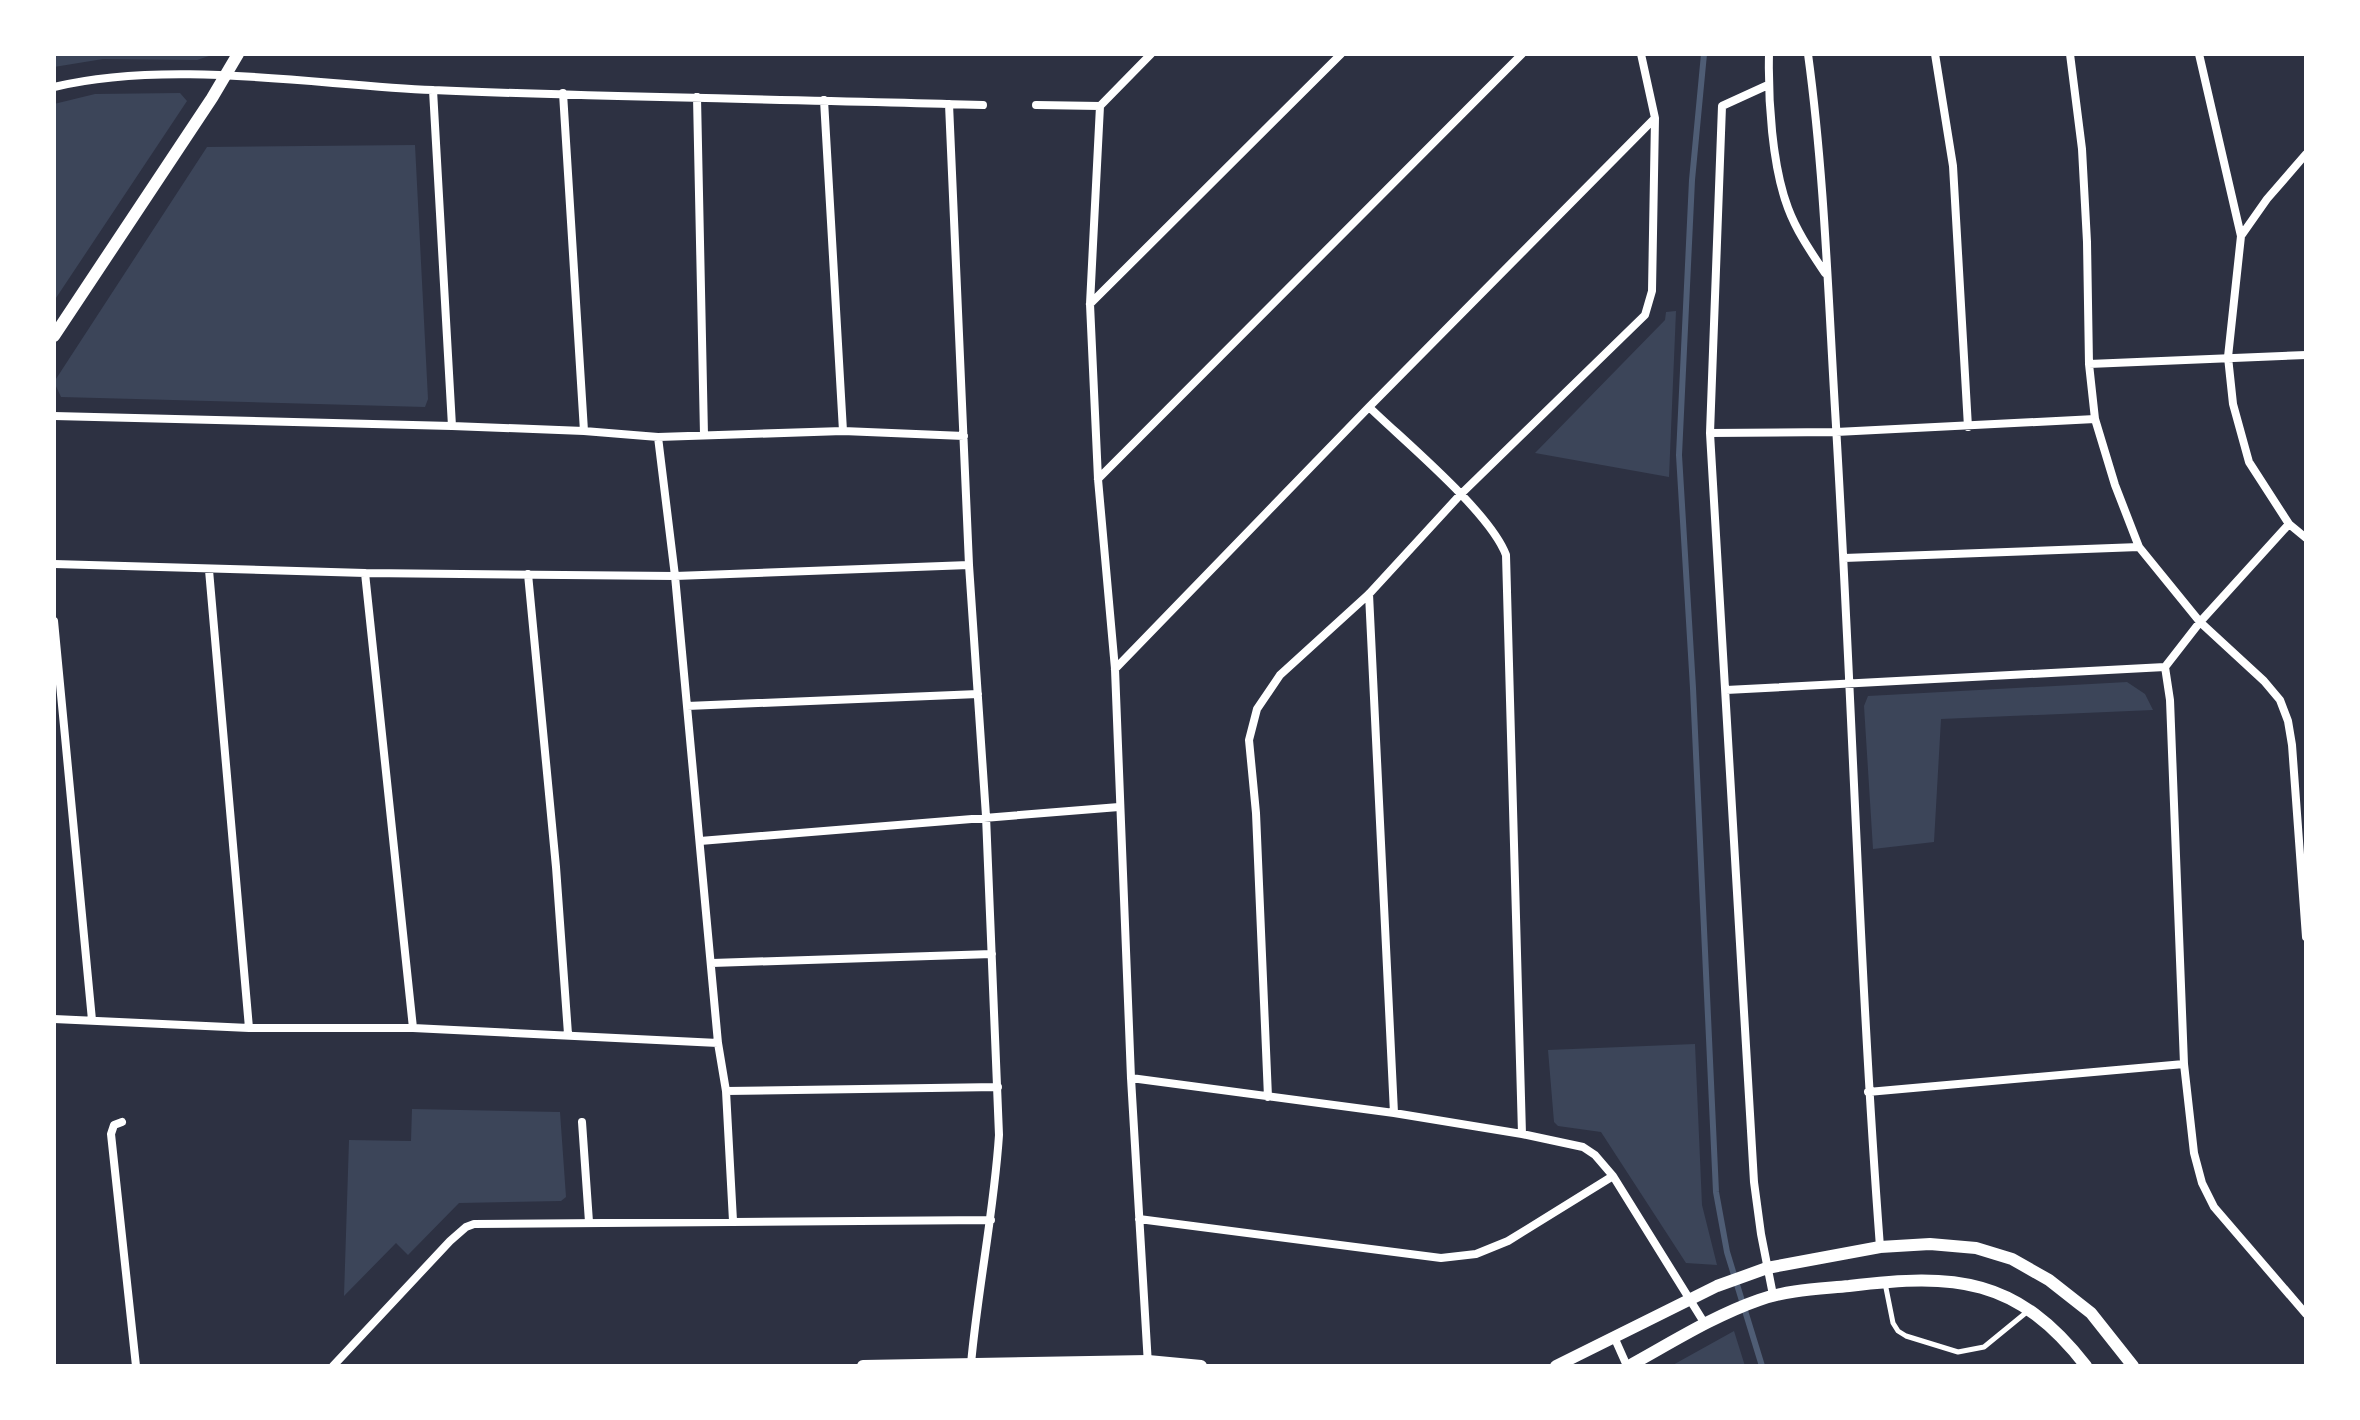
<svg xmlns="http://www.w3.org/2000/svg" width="2360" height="1420" viewBox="0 0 2360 1420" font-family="'Asap Condensed',sans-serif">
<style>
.green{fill:#3c4559}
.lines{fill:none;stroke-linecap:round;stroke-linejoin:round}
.stream{stroke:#4f5d75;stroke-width:6}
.service{stroke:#fff;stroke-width:5}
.minor{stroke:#fff;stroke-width:8}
.tertiary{stroke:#fff;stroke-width:12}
</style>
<rect width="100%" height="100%" fill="#2d3142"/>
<path class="green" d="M 54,54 L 215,54 L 197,60 L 103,59 L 54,67 Z
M 180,93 L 187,101 L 54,301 L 54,104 L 95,94 Z
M 415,145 L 428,399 L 425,407 L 61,397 L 54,382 L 207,147 Z
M 1676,311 L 1669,477 L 1535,453 L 1665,320 L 1666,312 Z
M 2127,682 L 2145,694 L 2153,710 L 1941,719 L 1934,842 L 1873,849 L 1864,706 L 1868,696 Z
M 1695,1044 L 1702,1205 L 1717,1265 L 1686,1263 L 1601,1132 L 1558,1126 L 1554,1122 L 1548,1050 Z
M 412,1109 L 560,1112 L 566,1197 L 561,1201 L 459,1203 L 408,1255 L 396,1243 L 344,1296 L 349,1140 L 411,1141 Z
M 1734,1331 L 1745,1366 L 1671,1366 Z"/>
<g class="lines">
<path class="stream" d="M 1704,54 L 1692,180 L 1679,455 L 1693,688 L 1716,1192 L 1727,1252 L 1762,1366"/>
<path class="service" d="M 1885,1283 L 1893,1323 L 1898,1331 L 1906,1336 L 1958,1352 L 1984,1347 L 2028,1311"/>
<path class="minor" d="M 1769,54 C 1768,99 1772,166 1788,208 C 1797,232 1811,252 1825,273
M 1808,54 C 1824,171 1828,291 1835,409 C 1852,688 1859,968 1880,1247
M 1935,54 L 1953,166 L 1968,427
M 2070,54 L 2082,149 L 2087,242 L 2089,364 L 2095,419 L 2115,485 L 2139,547 L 2200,622 L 2264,681 L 2280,700 L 2288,721 L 2292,745 L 2306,937
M 2199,54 L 2241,236
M 1768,85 L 1722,106 L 1710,433 L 1754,1182 L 1761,1234 L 1773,1295
M 54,87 C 170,59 314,85 433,90 C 616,98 800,99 983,105
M 433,90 L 452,426
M 563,93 L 584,431
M 697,97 L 704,435
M 824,100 L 843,431
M 949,104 L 969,565 L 986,816 L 999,1135 C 994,1212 978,1287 971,1364
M 1036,105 L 1100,106
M 2306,154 L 2267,199 L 2241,236 L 2228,357 L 2233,404 L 2249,462 L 2289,524 L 2306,538
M 1090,304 L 1341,54
M 2089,364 L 2306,355
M 1369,407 C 1404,441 1490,512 1506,555 L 1522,1134
M 54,416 L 452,426 L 584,431 L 658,437 L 843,431 L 964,436
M 1710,433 L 1836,432 L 2095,419
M 658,437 L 675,576 L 718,1043 L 726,1091 L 733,1221
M 1098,479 L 1522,54
M 2289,524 L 2200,622 L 2165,667 L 2170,700 L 2184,1064 L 2194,1153 L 2202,1183 L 2214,1207 L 2306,1314
M 1844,558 L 2139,547
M 54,564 L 365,573 L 675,576 L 969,565
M 209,570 L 249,1028
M 365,573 L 413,1028
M 528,574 L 556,867 L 568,1034
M 1369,594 L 1394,1113
M 54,621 L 92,1020
M 1115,669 L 1369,407 L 1654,119
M 1726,690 L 2165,667
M 687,706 L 978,694
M 700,841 L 1119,807
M 712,963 L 992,954
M 54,1019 L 249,1028 L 413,1028 L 718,1043
M 1131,1078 L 1394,1113 L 1522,1134 L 1583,1147 L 1595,1155 L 1613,1176 L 1705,1324
M 726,1091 L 998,1087
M 1868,1092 L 2184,1064
M 1268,1097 L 1256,813 L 1249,740 L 1257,709 L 1280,675 L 1369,594 L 1460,495 L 1645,315 L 1652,291 L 1655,118 L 1641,54
M 122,1122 L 114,1125 L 111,1134 L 136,1366
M 582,1122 L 589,1222
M 1139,1219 L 1441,1258 L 1476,1254 L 1508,1241 L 1613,1176
M 1615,1339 L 1627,1366
M 1148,1365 L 1131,1078 L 1115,669 L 1098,479 L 1090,304 L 1100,106 L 1151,54
M 333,1366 L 450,1241 L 466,1227 L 474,1224 L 991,1220"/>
<path class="tertiary" d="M 54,336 L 212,98 L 238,54
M 863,1366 L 1148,1361 L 1201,1366
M 1556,1366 L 1717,1286 L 1767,1268 L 1880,1247 L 1930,1244 L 1976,1248 L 2012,1259 L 2049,1280 L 2091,1313 L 2133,1366
M 1629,1366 C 1671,1343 1713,1316 1759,1300 C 1787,1290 1819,1289 1849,1286 C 1955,1273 2017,1277 2086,1366"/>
</g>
<rect width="2360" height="1420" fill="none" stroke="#ffffff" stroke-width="112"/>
</svg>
